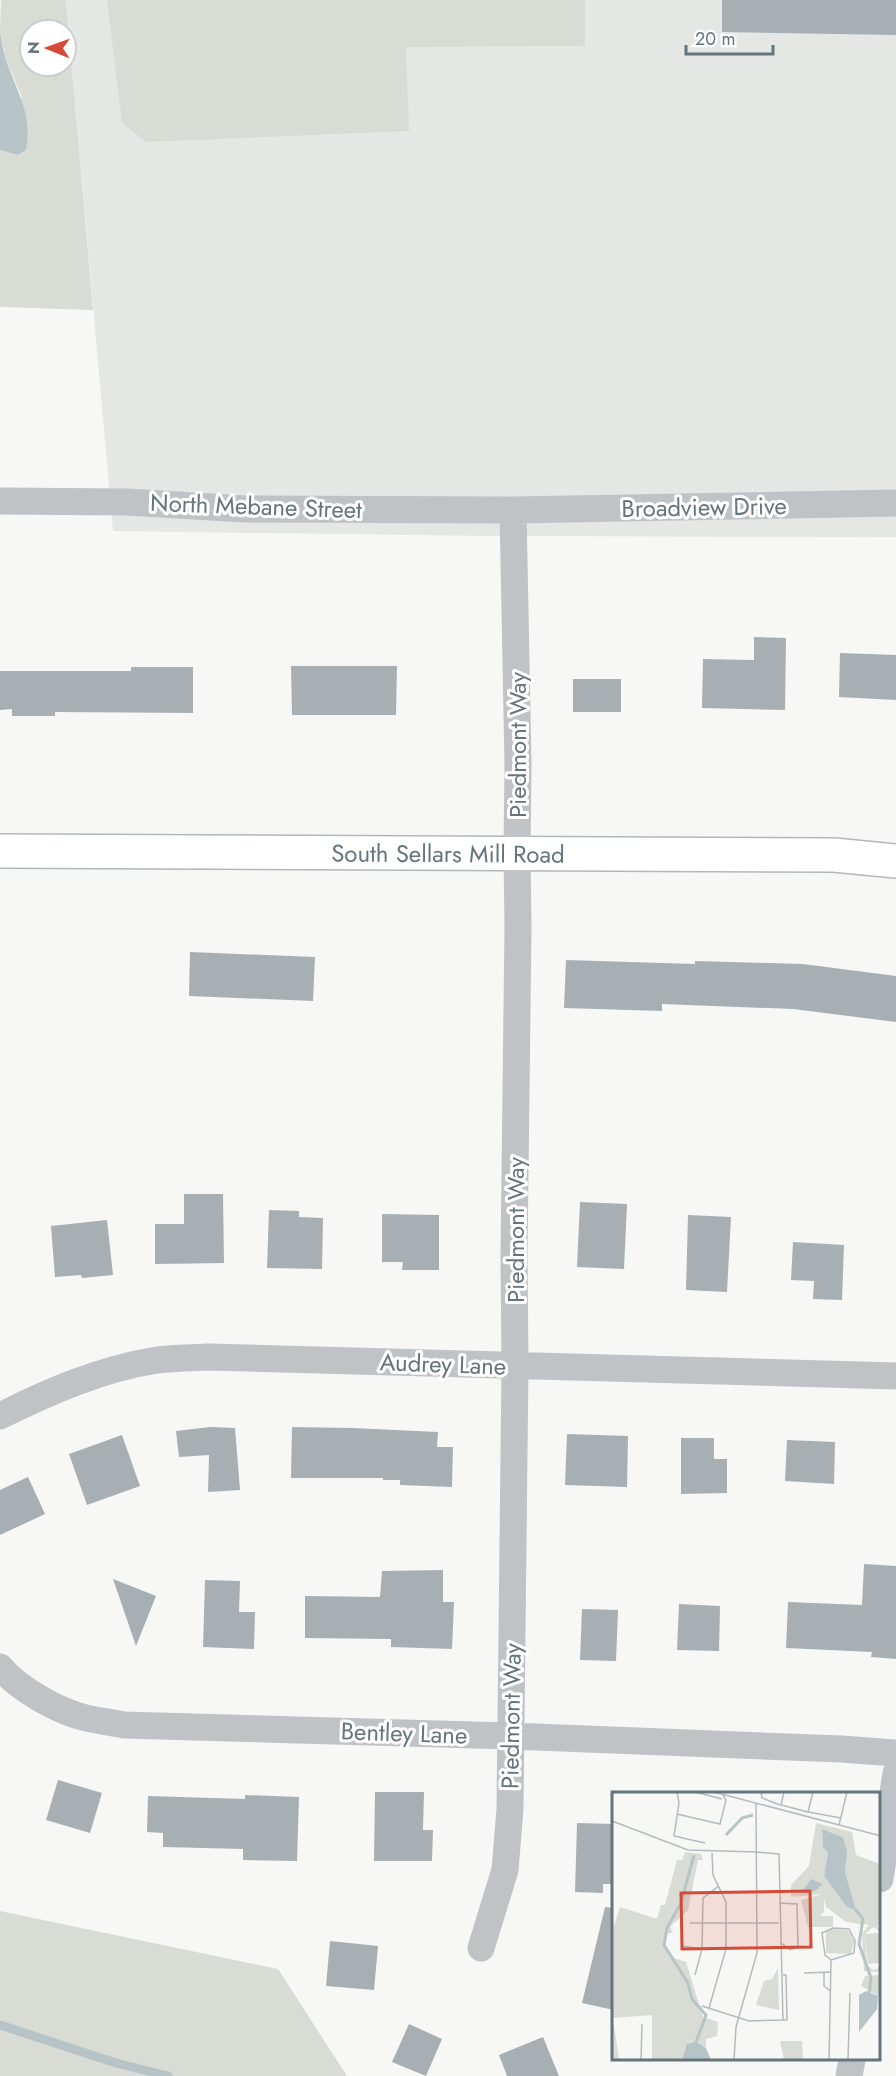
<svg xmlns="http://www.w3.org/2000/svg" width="896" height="2076" viewBox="0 0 896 2076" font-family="Jost,sans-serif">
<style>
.built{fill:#e5e7e5}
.green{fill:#d8dcd4;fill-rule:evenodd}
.water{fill:#b7c4c7}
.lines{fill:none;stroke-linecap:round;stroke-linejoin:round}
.stream{stroke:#b7c4c7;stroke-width:9}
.building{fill:#a7afb3}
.secondary-casing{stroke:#b1b7bb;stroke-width:36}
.minor{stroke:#bfc3c6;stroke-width:27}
.secondary{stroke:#fff;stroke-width:33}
.labels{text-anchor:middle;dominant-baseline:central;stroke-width:6;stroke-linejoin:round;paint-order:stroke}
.street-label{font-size:24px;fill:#65757d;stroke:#fff}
.inset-river{fill:none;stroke:#b7c4c7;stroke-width:3}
.inset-road{fill:none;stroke:#b4bbbe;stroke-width:1.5}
.view{fill:#d54b38;fill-opacity:0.15;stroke:#d54b38;stroke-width:3}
.inset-edge{fill:none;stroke:#65757d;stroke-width:3}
</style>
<rect width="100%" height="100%" fill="#f7f7f5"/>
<path class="built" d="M 66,0 L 896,0 L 896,537 L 490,536 L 113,531 Z"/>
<path class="green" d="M 1,0 L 66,0 L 93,310 L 0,307 L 0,150 L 7,152 L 22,97 L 6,60 L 0,32 ZM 30,30 L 66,30 L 66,66 L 30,66 Z
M 107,0 L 585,0 L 585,46 L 406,47 L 409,131 L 146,142 L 122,123 Z
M 0,1911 L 278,1969 L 347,2076 L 0,2076 Z"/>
<path class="water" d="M 0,32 C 2,41 3,51 6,60 C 17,92 33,115 26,150 L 18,155 L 0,150 Z"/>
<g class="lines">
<path class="stream" d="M 0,2025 L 116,2063 L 168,2076"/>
</g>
<path class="building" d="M 722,0 L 896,0 L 896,35 L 722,32 Z
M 754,637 L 786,638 L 785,710 L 702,708 L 703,659 L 754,660 Z
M 840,653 L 896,655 L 896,700 L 839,697 Z
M 291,666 L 397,666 L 396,715 L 292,715 Z
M 131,667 L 193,667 L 193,713 L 55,712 L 55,716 L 12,716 L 12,709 L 0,710 L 0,671 L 131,671 Z
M 573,679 L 621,679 L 621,712 L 573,712 Z
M 190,952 L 315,957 L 313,1001 L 189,996 Z
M 566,960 L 695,964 L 695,961 L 803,964 L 896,976 L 896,1022 L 793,1009 L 662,1004 L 662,1011 L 564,1008 Z
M 184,1194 L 223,1194 L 224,1263 L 155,1264 L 155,1224 L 184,1224 Z
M 580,1202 L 627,1204 L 624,1269 L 577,1267 Z
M 269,1210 L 299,1211 L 299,1217 L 323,1218 L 322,1269 L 267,1268 Z
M 382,1214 L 439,1215 L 439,1270 L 402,1270 L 403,1262 L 382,1262 Z
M 688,1215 L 731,1217 L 727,1292 L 686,1290 Z
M 107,1220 L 113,1275 L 82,1278 L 81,1275 L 55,1277 L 51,1226 Z
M 793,1242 L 844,1245 L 842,1300 L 813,1299 L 814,1281 L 791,1280 Z
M 210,1427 L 235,1428 L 240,1490 L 208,1492 L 209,1455 L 179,1457 L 176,1431 Z
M 292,1427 L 353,1428 L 438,1432 L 437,1447 L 453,1447 L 452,1487 L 400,1485 L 400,1480 L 383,1480 L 383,1478 L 291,1478 Z
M 567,1434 L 628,1436 L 627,1487 L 565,1485 Z
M 122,1435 L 140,1486 L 87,1505 L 69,1454 Z
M 681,1438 L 714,1438 L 714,1459 L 727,1459 L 727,1493 L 681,1494 Z
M 787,1440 L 835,1442 L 834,1484 L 785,1481 Z
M 28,1477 L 45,1514 L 0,1535 L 0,1490 Z
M 864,1564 L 896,1566 L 896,1659 L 871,1657 L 872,1652 L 786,1648 L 788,1602 L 862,1605 Z
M 443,1570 L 443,1602 L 454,1602 L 452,1649 L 391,1647 L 391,1639 L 305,1638 L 305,1596 L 380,1597 L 382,1571 Z
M 113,1579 L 156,1596 L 136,1646 Z
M 205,1580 L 240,1581 L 239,1612 L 255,1612 L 254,1649 L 203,1647 Z
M 679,1604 L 720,1606 L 719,1651 L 677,1650 Z
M 582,1609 L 618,1610 L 616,1661 L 580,1660 Z
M 58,1780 L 102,1793 L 90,1833 L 46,1820 Z
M 375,1792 L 424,1792 L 423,1830 L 433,1830 L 432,1861 L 374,1861 Z
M 245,1795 L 299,1797 L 297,1861 L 243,1860 L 243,1849 L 163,1847 L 163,1833 L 147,1832 L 148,1796 L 245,1799 Z
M 577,1823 L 614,1824 L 614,1884 L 603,1884 L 603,1893 L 575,1892 Z
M 605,1907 L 614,1908 L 614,2010 L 582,2003 Z
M 330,1941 L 378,1946 L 374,1990 L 326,1986 Z
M 409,2024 L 442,2039 L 426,2076 L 392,2062 Z
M 543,2037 L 559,2076 L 507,2076 L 499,2055 Z"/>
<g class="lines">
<defs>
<g id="secondary">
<path id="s1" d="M 0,851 L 834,855 L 896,861"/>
</g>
</defs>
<use href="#secondary" class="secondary-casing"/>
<path class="minor" d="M 0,501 L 127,502 L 245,509 L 513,510 L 896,503
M 0,1416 C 50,1391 101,1369 157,1360 C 173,1358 191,1358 208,1357 L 896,1376
M 0,1667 C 19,1689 57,1711 86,1718 C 98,1721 111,1722 124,1725 L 511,1736 L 841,1749 L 896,1753
M 880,1879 L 896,1773
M 481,1948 L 505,1870 L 510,1809 L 515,1366 L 514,1255 L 518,928 L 517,852 L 518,764 L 513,510
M 849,2076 L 852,2060"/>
<use href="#secondary" class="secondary"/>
</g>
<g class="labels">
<g class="street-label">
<text transform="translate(256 506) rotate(2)">North Mebane Street</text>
<text transform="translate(704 507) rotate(-1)">Broadview Drive</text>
<text transform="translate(517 745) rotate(-90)">Piedmont Way</text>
<text stroke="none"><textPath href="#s1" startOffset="448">South Sellars Mill Road</textPath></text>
<text transform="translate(515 1230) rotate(-90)">Piedmont Way</text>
<text transform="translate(443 1364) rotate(2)">Audrey Lane</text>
<text transform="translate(511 1716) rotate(-89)">Piedmont Way</text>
<text transform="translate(404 1733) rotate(2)">Bentley Lane</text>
</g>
</g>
<g transform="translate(612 1792)">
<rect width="268" height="268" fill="#f7f7f5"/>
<path d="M 204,31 L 240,40 L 244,63 L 268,72 L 268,133 L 265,133 L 268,139 L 261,135 L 253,142 L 268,141 L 268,171 L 256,172 L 253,143 L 255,173 L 261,178 L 268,176 L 268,180 L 252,179 L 250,142 L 257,133 L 234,130 L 214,115 L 212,107 L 212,120 L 208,124 L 221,124 L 221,135 L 196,135 L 189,108 L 211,102 L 179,105 L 179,93 L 197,74 ZM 210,37 L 231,45 L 233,80 L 244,118 L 236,115 L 212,84 L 216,61 L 211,55 ZM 73,60 L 89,62 L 91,68 L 86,68 L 76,118 L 58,135 L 61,141 L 56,141 L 51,151 L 62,166 L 74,170 L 91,225 L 106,230 L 105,244 L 94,247 L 94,256 L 85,249 L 78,250 L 70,268 L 40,268 L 40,223 L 1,226 L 7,268 L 0,268 L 0,140 L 8,115 L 45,127 L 49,113 L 53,113 L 65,68 L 70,68 ZM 220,137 L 236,138 L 242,150 L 239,162 L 214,161 L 214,139 ZM 166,176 L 167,218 L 144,213 L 152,189 L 160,187 ZM 268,183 L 268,205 L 249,194 L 253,184 ZM 168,249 L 190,249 L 191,268 L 172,268 Z" fill="#d8dcd4" fill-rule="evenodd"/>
<path d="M 210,37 L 231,45 L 235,60 L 233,80 L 244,118 L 235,115 L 212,84 L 216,61 L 211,55 ZM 199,87 L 211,92 L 203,99 L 189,101 ZM 254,199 L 266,204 L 265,217 L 247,240 L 247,203 ZM 84,249 L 94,256 L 99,268 L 70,268 L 75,252 Z" fill="#b7c4c7"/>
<path class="inset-river" d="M 114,43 L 130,26 L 141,23M 82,63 L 69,111 L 55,136 L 52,153 L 76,191 L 80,207 L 94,223 L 84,250M 243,117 L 251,127 L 247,152 L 259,186 L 257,202"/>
<path class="inset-road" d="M 65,0 L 67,11 L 62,44 L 93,51M 83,0 L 110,7M 102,0 L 269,44M 149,0 L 150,6 L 168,13M 172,0 L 169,13 L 196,20M 201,0 L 196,20 L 229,26M 65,22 L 108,32 L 114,8 L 111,3M 0,29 L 76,58 L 144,60M 227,33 L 235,0M 167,111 L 185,112 L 186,155 L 178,158 L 168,150M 78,131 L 167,131M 70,154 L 90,157M 212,180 L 212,194 L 218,199M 192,181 L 219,180M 83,183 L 90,157 L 91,106 L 107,94M 171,183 L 174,183 L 175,228 L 171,228M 90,214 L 137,229 L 171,228 L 167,62 L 144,60M 97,216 L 114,157 L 114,110 L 101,83 L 100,61M 29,268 L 30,232M 122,268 L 124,235 L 145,161 L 144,11M 217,268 L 219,168 L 213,163 L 210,141 L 221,136 L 237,137 L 243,149 L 242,161 L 219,168M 236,268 L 238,201"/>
<path class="view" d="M 198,99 L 199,155 L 70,157 L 69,101 Z"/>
<rect width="268" height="268" class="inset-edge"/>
</g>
<g transform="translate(48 48) rotate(271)"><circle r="28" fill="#ffffff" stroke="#c1c8cb" stroke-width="1.5"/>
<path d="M0-4.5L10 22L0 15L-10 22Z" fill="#d54b38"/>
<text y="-9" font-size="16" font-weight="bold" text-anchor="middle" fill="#65757d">N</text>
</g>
<path d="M686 45v9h87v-9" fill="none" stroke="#65757d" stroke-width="3"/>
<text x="695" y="45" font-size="18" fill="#65757d" stroke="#ffffff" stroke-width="4.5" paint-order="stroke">20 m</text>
</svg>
